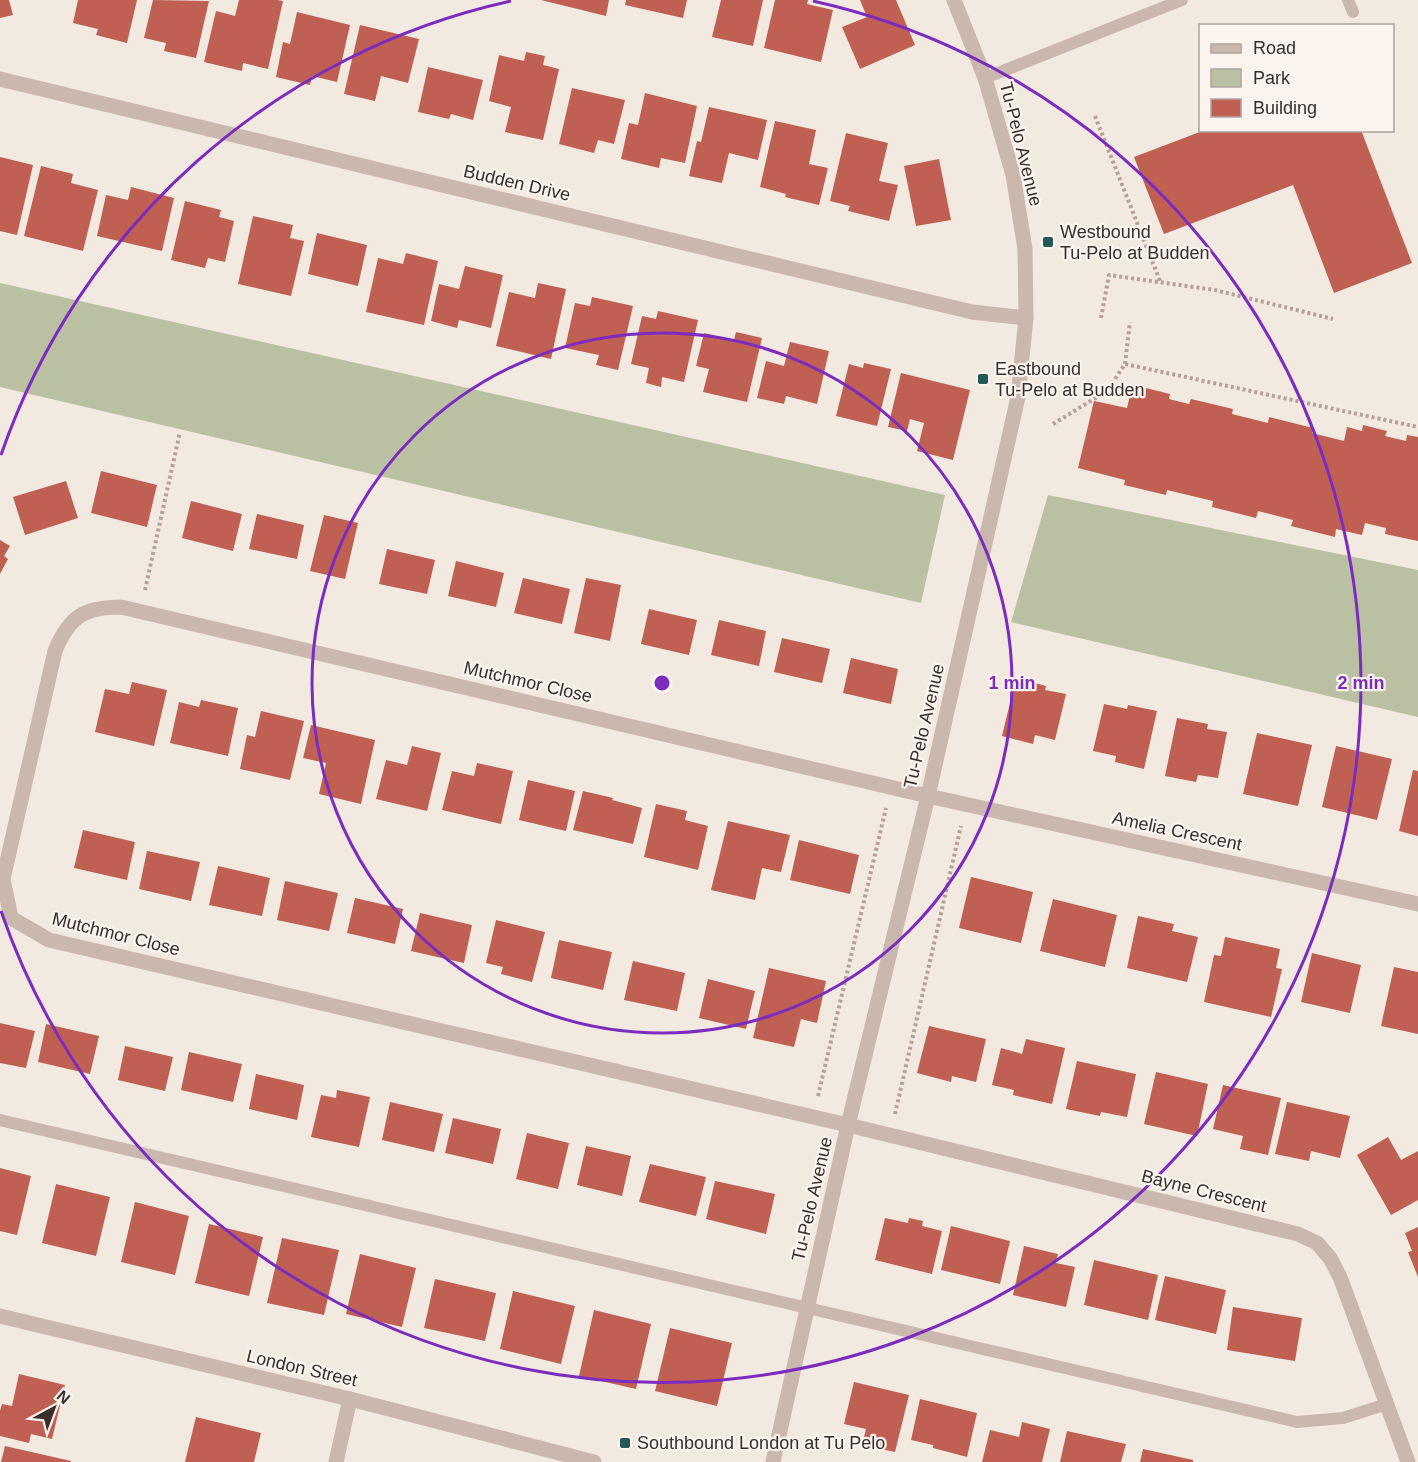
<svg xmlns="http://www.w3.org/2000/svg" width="1418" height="1462" viewBox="0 0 1418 1462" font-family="Arial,sans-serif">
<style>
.green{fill:#bac1a2}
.building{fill:#c06052}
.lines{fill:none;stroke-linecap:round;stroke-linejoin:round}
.path{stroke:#b6a198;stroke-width:4;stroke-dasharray:3 3;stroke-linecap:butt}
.service{stroke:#cab7ad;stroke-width:12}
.minor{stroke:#cab7ad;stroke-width:15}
.tertiary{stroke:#cab7ad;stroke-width:15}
.ring{fill:none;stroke:#7b2cbf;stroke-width:3}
.poi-dot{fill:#235957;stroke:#faf3ee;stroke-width:2}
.labels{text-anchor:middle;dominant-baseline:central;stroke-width:4.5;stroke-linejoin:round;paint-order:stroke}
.street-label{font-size:18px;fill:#392e2c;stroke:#faf3ee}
.poi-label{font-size:18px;fill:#392e2c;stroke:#faf3ee;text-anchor:start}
.centre{fill:#7b2cbf;stroke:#faf3ee;stroke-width:3}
.ring-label{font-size:18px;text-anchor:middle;font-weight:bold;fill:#7b2cbf;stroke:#faf3ee;stroke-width:4.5;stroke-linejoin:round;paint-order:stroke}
</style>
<rect width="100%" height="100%" fill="#f2e9e1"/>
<path class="green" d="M 0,283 L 945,495 L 921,603 L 0,387 Z
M 1048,495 L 1418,570 L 1418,717 L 1011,622 Z"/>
<path class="building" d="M 0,0 L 9,0 L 13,15 L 0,18 Z
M 78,0 L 137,0 L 127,43 L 96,35 L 98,29 L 73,23 Z
M 153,0 L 209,1 L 196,58 L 164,51 L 166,43 L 144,38 Z
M 239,0 L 277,0 L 283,1 L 268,69 L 243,63 L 242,71 L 204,62 L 216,11 L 235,16 Z
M 541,0 L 609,0 L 606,16 Z
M 626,0 L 687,0 L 683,18 L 625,5 Z
M 721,0 L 763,0 L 753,46 L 712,37 Z
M 775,0 L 808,0 L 807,4 L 833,10 L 821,62 L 764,48 Z
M 860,0 L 896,0 L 915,45 L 860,69 L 842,27 L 867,17 Z
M 297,12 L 350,25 L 337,82 L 312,76 L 310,85 L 276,77 L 283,42 L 290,44 Z
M 360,25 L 419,39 L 408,83 L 381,76 L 375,101 L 344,94 Z
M 526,52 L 545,56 L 543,65 L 559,69 L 543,140 L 505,132 L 511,107 L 489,101 L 499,55 L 524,61 Z
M 428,67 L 483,80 L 473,120 L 451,114 L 449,119 L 418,112 Z
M 572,88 L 625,100 L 614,144 L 598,140 L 594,153 L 559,144 Z
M 645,93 L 697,106 L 685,163 L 661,158 L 659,168 L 621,159 L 629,123 L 638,125 Z
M 709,107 L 767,120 L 758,160 L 729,153 L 722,183 L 689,176 L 697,141 L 701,142 Z
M 775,121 L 816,130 L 809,164 L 828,168 L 819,205 L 785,197 L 786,194 L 760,187 Z
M 1205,130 L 1361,130 L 1412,263 L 1334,293 L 1293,185 L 1164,234 L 1134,157 Z
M 846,133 L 888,143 L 879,181 L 898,185 L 889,221 L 848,211 L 850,206 L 830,201 Z
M 0,157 L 33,165 L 17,235 L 0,231 Z
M 939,159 L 951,220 L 916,226 L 904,166 Z
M 41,166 L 73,174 L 71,183 L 98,190 L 83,251 L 24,236 Z
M 131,187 L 174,198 L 162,251 L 97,236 L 106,195 L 128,200 Z
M 185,201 L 221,210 L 219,217 L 234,221 L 225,262 L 208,258 L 205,268 L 171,260 Z
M 253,216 L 293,225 L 290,238 L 304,241 L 291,296 L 238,284 Z
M 317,233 L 367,245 L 358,286 L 308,274 Z
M 406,253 L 438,261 L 424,325 L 366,312 L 378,258 L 403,264 Z
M 465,266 L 503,275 L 491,328 L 459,320 L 457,328 L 431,321 L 439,284 L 459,289 Z
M 538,283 L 566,289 L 551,359 L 496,346 L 509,292 L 535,298 Z
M 592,297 L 633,306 L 618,370 L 596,365 L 599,355 L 565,348 L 575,303 L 590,306 Z
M 658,311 L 698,320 L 684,382 L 662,377 L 661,387 L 646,383 L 649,368 L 631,364 L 642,316 L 656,319 Z
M 736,332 L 762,338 L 747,402 L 703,392 L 709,369 L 696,366 L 704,333 L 734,340 Z
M 790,342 L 829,351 L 817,404 L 786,396 L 784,404 L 757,398 L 766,361 L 784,366 Z
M 864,363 L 891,369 L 877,426 L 836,416 L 849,364 L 863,368 Z
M 901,373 L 970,390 L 953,460 L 917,451 L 924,423 L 910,419 L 907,431 L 888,427 Z
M 1146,388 L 1170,394 L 1169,399 L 1189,404 L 1191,399 L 1233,409 L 1232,414 L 1268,423 L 1269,417 L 1313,428 L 1312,433 L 1344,441 L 1347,427 L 1362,431 L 1363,425 L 1387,431 L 1385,436 L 1406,441 L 1407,435 L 1418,437 L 1418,541 L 1385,534 L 1386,528 L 1365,523 L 1362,535 L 1336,529 L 1335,537 L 1291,526 L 1293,520 L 1258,511 L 1256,518 L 1212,507 L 1213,501 L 1167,490 L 1166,495 L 1124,485 L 1125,480 L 1078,468 L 1094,401 L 1127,408 L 1131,391 L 1145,394 Z
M 101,471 L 157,485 L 147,527 L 91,513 Z
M 66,481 L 78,518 L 25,535 L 13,497 Z
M 191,501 L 242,514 L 233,551 L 182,538 Z
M 257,514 L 304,525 L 297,559 L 249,549 Z
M 324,515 L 358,523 L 345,579 L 310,571 Z
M 0,540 L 10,546 L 4,556 L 8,559 L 0,574 Z
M 387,549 L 435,560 L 427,594 L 379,584 Z
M 456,561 L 504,573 L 496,607 L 448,596 Z
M 523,578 L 570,589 L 562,624 L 514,613 Z
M 586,578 L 621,585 L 610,641 L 574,633 Z
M 649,609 L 697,620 L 689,655 L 641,644 Z
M 719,620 L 766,631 L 759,666 L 711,655 Z
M 782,638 L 830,649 L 822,683 L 774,672 Z
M 851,658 L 898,669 L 891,704 L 843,693 Z
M 1016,678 L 1046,686 L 1045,690 L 1066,694 L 1055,740 L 1035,735 L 1033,744 L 1002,736 Z
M 132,682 L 167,690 L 154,746 L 95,732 L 105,689 L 129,694 Z
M 201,700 L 238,708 L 228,756 L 170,743 L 179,702 L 199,707 Z
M 1104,704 L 1127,709 L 1128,705 L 1157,711 L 1144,769 L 1115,762 L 1116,756 L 1093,751 Z
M 261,711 L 304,721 L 290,780 L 240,769 L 247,735 L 255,737 Z
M 1177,718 L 1208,724 L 1207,729 L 1227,732 L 1218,778 L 1198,775 L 1196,782 L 1165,776 Z
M 311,725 L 375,740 L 361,804 L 319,794 L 326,763 L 303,758 Z
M 1257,733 L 1312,745 L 1298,806 L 1243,794 Z
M 412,746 L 441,753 L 427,811 L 376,799 L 386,760 L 407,765 Z
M 1336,746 L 1392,759 L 1377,820 L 1322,807 Z
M 477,763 L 513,771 L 501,824 L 442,810 L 452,771 L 474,776 Z
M 1413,770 L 1418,771 L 1418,836 L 1399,831 Z
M 528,780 L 575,791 L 566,831 L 519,820 Z
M 583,791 L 613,798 L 612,800 L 642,808 L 633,844 L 573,830 Z
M 656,804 L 687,811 L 685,820 L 708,826 L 698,870 L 644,857 Z
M 728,821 L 790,835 L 781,872 L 762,868 L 755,900 L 711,890 Z
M 83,830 L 135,842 L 127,880 L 74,868 Z
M 799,840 L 859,855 L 850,894 L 790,880 Z
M 147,851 L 200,862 L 191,901 L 139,889 Z
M 218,866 L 270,878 L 262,916 L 209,905 Z
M 971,877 L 1033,892 L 1021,943 L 959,928 Z
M 285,881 L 338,893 L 329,931 L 277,920 Z
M 355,898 L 403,909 L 395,944 L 347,933 Z
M 1053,899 L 1117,915 L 1105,967 L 1040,951 Z
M 420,913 L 472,925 L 464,963 L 411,951 Z
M 1138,916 L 1174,924 L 1172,931 L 1198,937 L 1187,982 L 1127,968 Z
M 496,920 L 545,932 L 532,982 L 501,974 L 503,967 L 486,963 Z
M 1225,937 L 1280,949 L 1276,968 L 1282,969 L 1271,1017 L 1204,1002 L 1214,955 L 1221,956 Z
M 559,940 L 612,952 L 603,990 L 551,978 Z
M 1312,953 L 1361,965 L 1350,1013 L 1301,1002 Z
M 633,961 L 685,973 L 677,1011 L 624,1000 Z
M 1394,967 L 1418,972 L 1418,1034 L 1381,1026 Z
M 769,968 L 826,981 L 817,1023 L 801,1019 L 794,1047 L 753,1038 Z
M 708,979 L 755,991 L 746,1029 L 699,1018 Z
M 0,1023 L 35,1031 L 26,1068 L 0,1063 Z
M 46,1024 L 99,1036 L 90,1074 L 38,1062 Z
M 929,1026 L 986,1039 L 976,1082 L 952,1076 L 951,1082 L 917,1073 Z
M 1026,1039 L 1065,1048 L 1052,1104 L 1013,1095 L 1014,1090 L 992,1085 L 1001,1048 L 1022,1054 Z
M 125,1046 L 173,1057 L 165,1091 L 118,1080 Z
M 189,1052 L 242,1064 L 233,1102 L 181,1090 Z
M 1077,1061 L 1136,1074 L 1127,1117 L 1101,1112 L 1100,1116 L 1066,1109 Z
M 1156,1072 L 1208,1084 L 1197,1136 L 1144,1124 Z
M 256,1074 L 304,1085 L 297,1120 L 249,1109 Z
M 1223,1085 L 1281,1098 L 1268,1155 L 1240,1149 L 1243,1136 L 1213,1129 Z
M 337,1090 L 370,1097 L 359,1147 L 311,1137 L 321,1095 L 336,1098 Z
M 390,1102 L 443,1114 L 434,1152 L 382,1140 Z
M 1287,1102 L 1350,1116 L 1340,1158 L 1311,1151 L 1309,1161 L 1275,1154 Z
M 453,1118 L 501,1129 L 493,1164 L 445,1153 Z
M 527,1133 L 569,1143 L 558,1189 L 516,1179 Z
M 1388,1137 L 1401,1160 L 1418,1151 L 1418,1200 L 1391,1215 L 1357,1155 Z
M 586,1146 L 631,1156 L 622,1196 L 577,1185 Z
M 650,1164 L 706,1177 L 696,1216 L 639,1202 Z
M 0,1168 L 31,1176 L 17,1235 L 0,1231 Z
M 715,1181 L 775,1194 L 766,1234 L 706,1219 Z
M 56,1184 L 110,1197 L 96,1256 L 42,1243 Z
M 135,1202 L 189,1216 L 175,1275 L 121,1262 Z
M 885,1218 L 908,1223 L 909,1218 L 923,1221 L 922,1226 L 942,1231 L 932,1274 L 875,1260 Z
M 209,1224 L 263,1237 L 249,1296 L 195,1283 Z
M 951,1226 L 1010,1241 L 1000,1284 L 941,1270 Z
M 1418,1227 L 1418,1277 L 1408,1252 L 1412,1251 L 1405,1233 Z
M 282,1238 L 339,1250 L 324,1315 L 267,1303 Z
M 1024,1246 L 1058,1254 L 1056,1263 L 1075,1267 L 1066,1307 L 1013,1295 Z
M 360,1254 L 416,1268 L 402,1327 L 346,1314 Z
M 1094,1260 L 1158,1275 L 1148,1320 L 1084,1305 Z
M 1165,1276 L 1226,1290 L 1216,1334 L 1155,1320 Z
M 435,1279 L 496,1293 L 485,1341 L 424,1328 Z
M 513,1291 L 575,1306 L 561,1364 L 500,1349 Z
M 1233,1307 L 1302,1318 L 1295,1361 L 1227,1350 Z
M 594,1310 L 651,1324 L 636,1389 L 579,1376 Z
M 670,1328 L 732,1343 L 717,1406 L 655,1391 Z
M 19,1374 L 65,1385 L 52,1439 L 31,1434 L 29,1443 L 0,1436 L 0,1411 L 2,1404 L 12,1406 Z
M 854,1382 L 909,1395 L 895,1452 L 862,1445 L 866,1429 L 844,1424 Z
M 920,1399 L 977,1413 L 967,1457 L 933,1448 L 933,1445 L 911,1440 Z
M 196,1417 L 261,1433 L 254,1462 L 185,1462 Z
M 1022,1422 L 1050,1429 L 1042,1462 L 982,1462 L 990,1430 L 1019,1437 Z
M 1067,1431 L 1126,1444 L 1121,1462 L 1060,1462 Z
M 5,1446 L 71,1461 L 71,1462 L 1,1462 Z
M 1143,1449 L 1193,1460 L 1193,1462 L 1140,1462 Z"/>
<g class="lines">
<path class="path" d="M 1095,116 L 1160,281
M 1101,318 L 1109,275 L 1215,290 L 1333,319
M 1125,364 L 1130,322
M 1053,424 L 1107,391 L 1125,364 L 1418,427
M 145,590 L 180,432
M 818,1096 L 886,808
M 895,1114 L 961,826"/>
<path class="service" d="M 1348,0 L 1353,12
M 985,78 L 1182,0
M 0,1120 L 1297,1422 L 1343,1418 L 1387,1404"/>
<path class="minor" d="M 0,79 L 972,312 L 1026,318
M 336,1462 L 350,1399
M 1408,1462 L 1340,1277 L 1330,1258 L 1317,1243 L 1298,1234 L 848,1125 L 49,940 L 11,918 L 3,879 L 55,651 C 69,617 84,607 121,607 L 928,796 L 1418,904"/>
<path class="tertiary" d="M 0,1316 L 350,1399 L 594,1462
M 773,1462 L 848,1125 L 928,796 L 1018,397 L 1026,318 L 1025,249 L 1013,175 L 985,78 L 954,0"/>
</g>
<g class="ring">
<circle cx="662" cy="683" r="350"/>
<path d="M1 455A699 699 0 0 1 511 1M813 1A699 699 0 1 1 1 911"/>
</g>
<g class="poi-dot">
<rect x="1042" y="236" width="12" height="12" rx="3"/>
<rect x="977" y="373" width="12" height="12" rx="3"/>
<rect x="619" y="1437" width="12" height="12" rx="3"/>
</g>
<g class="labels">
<g class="street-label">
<text transform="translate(1021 144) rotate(76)">Tu-Pelo Avenue</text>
<text transform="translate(517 183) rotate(13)">Budden Drive</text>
<text transform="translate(528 682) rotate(13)">Mutchmor Close</text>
<text transform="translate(924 726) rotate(-77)">Tu-Pelo Avenue</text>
<text transform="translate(1177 831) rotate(12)">Amelia Crescent</text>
<text transform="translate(116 934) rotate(14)">Mutchmor Close</text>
<text transform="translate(1204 1191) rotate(14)">Bayne Crescent</text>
<text transform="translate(812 1199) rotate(-77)">Tu-Pelo Avenue</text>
<text transform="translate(302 1368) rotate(13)">London Street</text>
</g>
<g class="poi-label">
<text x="1060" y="232">Westbound<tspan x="1060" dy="21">Tu-Pelo at Budden</tspan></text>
<text x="995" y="369">Eastbound<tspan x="995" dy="21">Tu-Pelo at Budden</tspan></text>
<text x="637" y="1443">Southbound London at Tu Pelo</text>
</g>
</g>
<circle cx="662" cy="683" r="9" class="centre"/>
<g class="ring-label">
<text x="1012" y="689">1 min</text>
<text x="1361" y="689">2 min</text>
</g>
<rect x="1199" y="24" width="195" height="108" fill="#faf3ee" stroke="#ada4a0" stroke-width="1.5"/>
<rect x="1211" y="44" width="30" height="9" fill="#cab7ad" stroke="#ada4a0" stroke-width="1.5"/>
<text x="1253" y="54" font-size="18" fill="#392e2c">Road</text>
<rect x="1211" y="69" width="30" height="18" fill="#bac1a2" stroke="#ada4a0" stroke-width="1.5"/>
<text x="1253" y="84" font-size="18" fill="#392e2c">Park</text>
<rect x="1211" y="99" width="30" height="18" fill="#c06052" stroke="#ada4a0" stroke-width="1.5"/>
<text x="1253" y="114" font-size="18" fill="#392e2c">Building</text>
<g transform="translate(54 1408) rotate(41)" stroke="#faf3ee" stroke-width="4.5" paint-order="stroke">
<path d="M0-4.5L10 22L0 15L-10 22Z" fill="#392e2c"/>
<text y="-9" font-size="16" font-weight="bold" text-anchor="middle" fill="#392e2c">N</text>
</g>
</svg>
